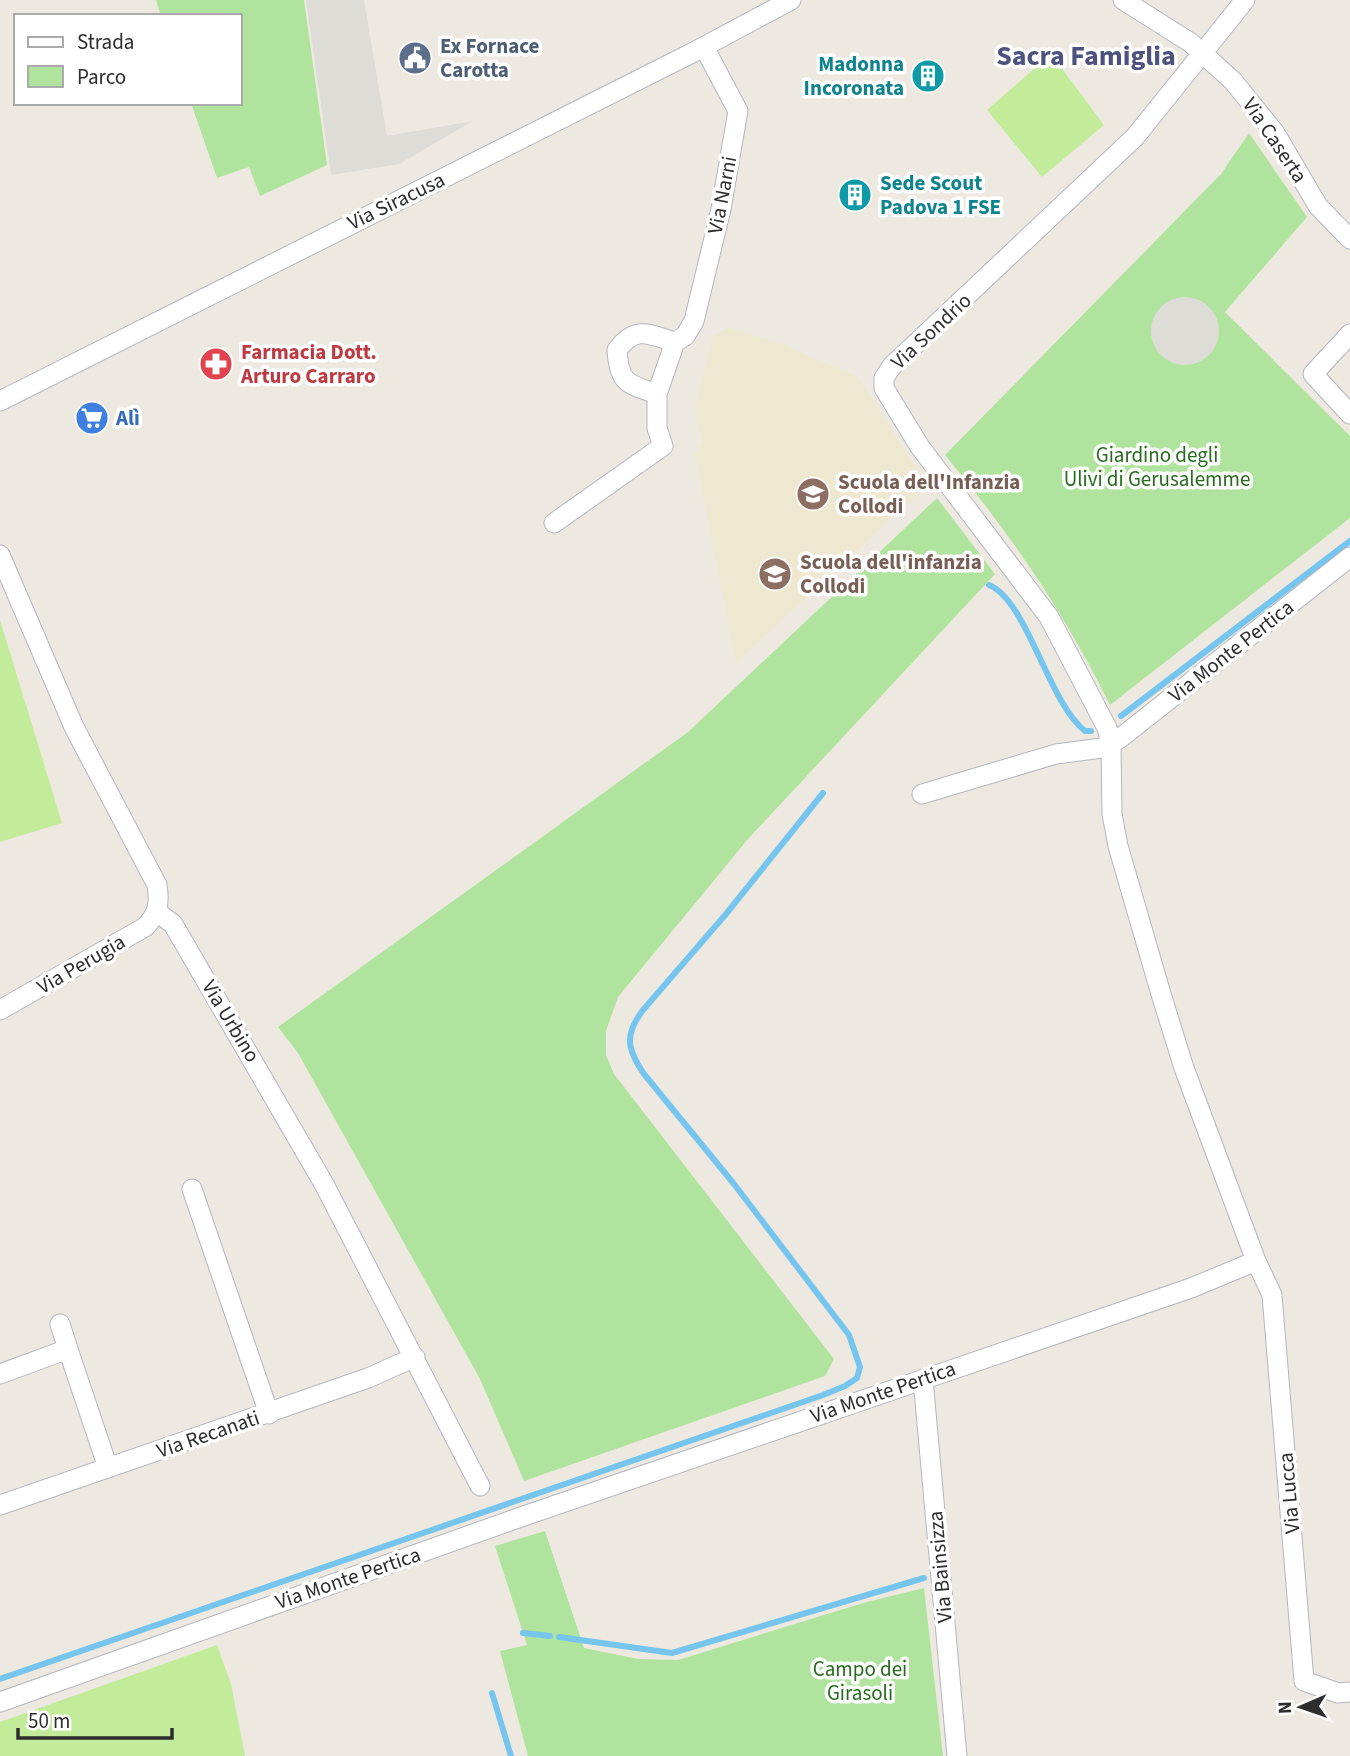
<svg xmlns="http://www.w3.org/2000/svg" width="1350" height="1756" viewBox="0 0 1350 1756" font-family="'Source Sans 3',sans-serif">
<style>
.education{fill:#efe8d0}
.green{fill:#b0e49e}
.pitch{fill:#c2eb9a}
.plaza{fill:#dedcd7}
.lines{fill:none;stroke-linecap:round;stroke-linejoin:round}
.stream{stroke:#75c5ee;stroke-width:6}
.minor-casing{stroke:#b3b5c0;stroke-width:21}
.minor{stroke:#fff;stroke-width:19}
.labels{text-anchor:middle;dominant-baseline:central;stroke-width:7;stroke-linejoin:round;paint-order:stroke}
.service-label{font-size:21px;font-weight:bold;fill:#4e5e75;stroke:#fff;text-anchor:start}
.culture-label{font-size:21px;font-weight:bold;fill:#0d838f;stroke:#fff;text-anchor:end}
.street-label{font-size:21px;fill:#2d2d2d;stroke:#fff}
.health-label{font-size:21px;font-weight:bold;fill:#be3a42;stroke:#fff;text-anchor:start}
.shop-label{font-size:21px;font-weight:bold;fill:#366cbe;stroke:#fff;text-anchor:start}
.park-label{font-size:21px;fill:#266c1c;stroke:#fff}
.education-label{font-size:21px;font-weight:bold;fill:#785e54;stroke:#fff;text-anchor:start}
.district-label{font-size:28px;font-weight:bold;fill:#4d527e;stroke:#fff}
</style>
<rect width="100%" height="100%" fill="#eee9e0"/>
<path class="education" d="M 729,328 L 784,345 L 858,377 L 927,485 L 736,663 L 695,453 L 702,443 L 695,407 L 713,335 Z"/>
<path class="green" d="M 156,0 L 304,0 L 327,165 L 260,196 L 249,167 L 217,178 L 191,103 L 240,103 L 240,16 L 161,16 Z
M 1249,133 L 1307,217 L 1225,312 L 1350,436 L 1350,518 L 1110,705 C 1065,614 1010,533 945,455 L 1221,174 Z
M 937,498 L 995,574 L 748,839 L 618,997 L 606,1031 L 606,1055 L 614,1074 L 834,1359 L 825,1376 L 524,1481 L 480,1379 L 298,1053 L 278,1027 L 688,732 Z
M 545,1531 L 584,1648 L 638,1659 L 678,1660 L 863,1603 L 924,1588 L 943,1756 L 528,1756 L 500,1651 L 527,1645 L 495,1546 Z"/>
<path class="pitch" d="M 1051,54 L 1104,125 L 1042,177 L 987,110 Z
M 0,620 L 62,823 L 0,842 Z
M 217,1645 L 231,1684 L 245,1756 L 0,1756 L 0,1722 Z"/>
<path class="plaza" d="M 306,0 L 364,0 L 387,136 L 473,121 L 399,164 L 331,175 Z
M1151 331a34 34 0 1 1 68 0a34 34 0 1 1-68 0Z"/>
<g class="lines">
<path class="stream" d="M 989,585 C 1027,600 1048,702 1085,731 L 1091,731
M 1121,716 L 1350,541
M 523,1633 L 550,1636
M 559,1637 L 672,1653 L 924,1578
M 0,1679 L 823,1395 L 845,1386 L 857,1378 L 860,1367 L 849,1335 L 734,1184 L 644,1074 C 627,1049 624,1035 643,1010 L 726,914 L 823,793
M 492,1693 L 511,1756"/>
<defs>
<path id="minor" d="M 1123,0 L 1191,43 L 1233,81 L 1275,133 L 1318,206 L 1350,239
M 1245,0 L 1135,137 L 892,366 L 884,378 L 884,388 L 920,447 L 1049,617 L 1107,728 L 1111,743 L 1112,814 L 1118,846 L 1161,994 L 1184,1068 L 1256,1261 L 1272,1295 L 1304,1681 L 1338,1693 L 1350,1692
M 1350,334 L 1313,374 L 1350,414
M 675,342 C 648,334 636,325 617,350 C 619,384 628,384 657,394 L 675,342 L 685,336 L 694,321 L 721,209 L 738,111 L 704,47
M 0,401 L 692,53 L 791,0
M 554,523 L 663,446 L 657,428 L 657,394
M 0,555 L 74,727 L 157,885 C 160,903 158,914 145,927 L 0,1010
M 922,794 L 1056,754 L 1102,748 L 1119,739 L 1350,557
M 157,912 L 173,924 L 324,1184 L 480,1486
M 192,1189 L 269,1414
M 60,1324 L 68,1349
M 0,1374 L 68,1349 L 108,1468
M 923,1379 L 957,1756
M 0,1505 L 368,1378 L 415,1357
M 0,1702 L 518,1518 L 1191,1288 L 1256,1261"/>
</defs>
<use href="#minor" class="minor-casing"/>
<use href="#minor" class="minor"/>
</g>
<defs>
<symbol id="civic-disc" viewBox="-11 -11 22 22"><circle r="9.5" fill="#5c6f8a" stroke="#fff"/><path d="M-.6-6.5H3V-4.5H.6V-3L4-1V1h2V6H-6V1h2V-1L-.6-3ZM-1.2 2.5V6h2.4V2.5Z" fill="#fff"/></symbol>
<symbol id="building-disc" viewBox="-11 -11 22 22"><circle r="9.5" fill="#0f9aa8" stroke="#fff"/><path d="M-4-6H4V6H1V3H-1V6H-4ZM-2.5-4.3h1.7v1.8h-1.7ZM.8-4.3h1.7v1.8H.8ZM-2.5-1h1.7V.8h-1.7ZM.8-1h1.7V.8H.8Z" fill="#fff"/></symbol>
<symbol id="pharmacy-disc" viewBox="-11 -11 22 22"><circle r="9.5" fill="#e0444e" stroke="#fff"/><path d="M-2-6h4v4h4v4h-4v4h-4v-4h-4v-4h4Z" fill="#fff"/></symbol>
<symbol id="supermarket-disc" viewBox="-11 -11 22 22"><circle r="9.5" fill="#3f7fe0" stroke="#fff"/><path d="M-6-5.5h2.5l.6 2H6L4.5 2H-2.5L-4.4-4H-6ZM-1.5 3.2a1.3 1.3 0 1 0 .1 0ZM3 3.2a1.3 1.3 0 1 0 .1 0Z" fill="#fff"/></symbol>
<symbol id="school-disc" viewBox="-11 -11 22 22"><circle r="9.5" fill="#8d6e63" stroke="#fff"/><path d="M0-5L7-2L0 1L-7-2ZM-4 1L0 2.5L4 1V4Q0 6-4 4Z" fill="#fff"/></symbol>
</defs>
<g fill-rule="evenodd">
<use href="#civic-disc" x="396" y="39" width="38" height="38"/>
<use href="#building-disc" x="909" y="57" width="38" height="38"/>
<use href="#building-disc" x="836" y="176" width="38" height="38"/>
<use href="#pharmacy-disc" x="197" y="345" width="38" height="38"/>
<use href="#supermarket-disc" x="73" y="399" width="38" height="38"/>
<use href="#school-disc" x="794" y="475" width="38" height="38"/>
<use href="#school-disc" x="756" y="555" width="38" height="38"/>
</g>
<g class="labels">
<g class="service-label">
<text x="440" y="46">Ex Fornace<tspan x="440" dy="24">Carotta</tspan></text>
</g>
<g class="culture-label">
<text x="904" y="64">Madonna<tspan x="904" dy="24">Incoronata</tspan></text>
<text x="880" y="183" text-anchor="start">Sede Scout<tspan x="880" dy="24">Padova 1 FSE</tspan></text>
</g>
<g class="street-label">
<text transform="translate(1275 140) rotate(56)">Via Caserta</text>
<text transform="translate(722 195) rotate(-79)">Via Narni</text>
<text transform="translate(396 201) rotate(-26)">Via Siracusa</text>
<text transform="translate(931 331) rotate(-43)">Via Sondrio</text>
<text transform="translate(1231 651) rotate(-38)">Via Monte Pertica</text>
<text transform="translate(81 964) rotate(-30)">Via Perugia</text>
<text transform="translate(231 1021) rotate(59)">Via Urbino</text>
<text transform="translate(883 1392) rotate(-19)">Via Monte Pertica</text>
<text transform="translate(208 1434) rotate(-19)">Via Recanati</text>
<text transform="translate(1289 1493) rotate(-95)">Via Lucca</text>
<text transform="translate(940 1567) rotate(-95)">Via Bainsizza</text>
<text transform="translate(348 1578) rotate(-19)">Via Monte Pertica</text>
</g>
<g class="health-label">
<text x="241" y="352">Farmacia Dott.<tspan x="241" dy="24">Arturo Carraro</tspan></text>
</g>
<g class="shop-label">
<text x="116" y="418">Alì</text>
</g>
<g class="park-label">
<text x="1157" y="455">Giardino degli<tspan x="1157" dy="24">Ulivi di Gerusalemme</tspan></text>
<text x="860" y="1669">Campo dei<tspan x="860" dy="24">Girasoli</tspan></text>
</g>
<g class="education-label">
<text x="838" y="482">Scuola dell'Infanzia<tspan x="838" dy="24">Collodi</tspan></text>
<text x="800" y="562">Scuola dell'infanzia<tspan x="800" dy="24">Collodi</tspan></text>
</g>
<g class="district-label">
<text x="1086" y="56">Sacra Famiglia</text>
</g>
</g>
<rect x="14" y="14" width="228" height="91" fill="#ffffff" stroke="#ababab" stroke-width="2"/>
<rect x="28" y="37" width="35" height="10" fill="#ffffff" stroke="#ababab" stroke-width="2"/>
<text x="77" y="49" font-size="21" fill="#2d2d2d">Strada</text>
<rect x="28" y="66" width="35" height="21" fill="#b0e49e" stroke="#ababab" stroke-width="2"/>
<text x="77" y="84" font-size="21" fill="#2d2d2d">Parco</text>
<g transform="translate(1301 1707) rotate(268)" stroke="#ffffff" stroke-width="5" paint-order="stroke">
<path d="M0-5L12 26L0 18L-12 26Z" fill="#2d2d2d"/>
<text y="-10" font-size="19" font-weight="bold" text-anchor="middle" fill="#2d2d2d">N</text>
</g>
<path d="M18 1728v10h154v-10" fill="none" stroke="#2d2d2d" stroke-width="3.5"/>
<text x="28" y="1728" font-size="21" fill="#2d2d2d" stroke="#ffffff" stroke-width="5" paint-order="stroke">50 m</text>
</svg>
